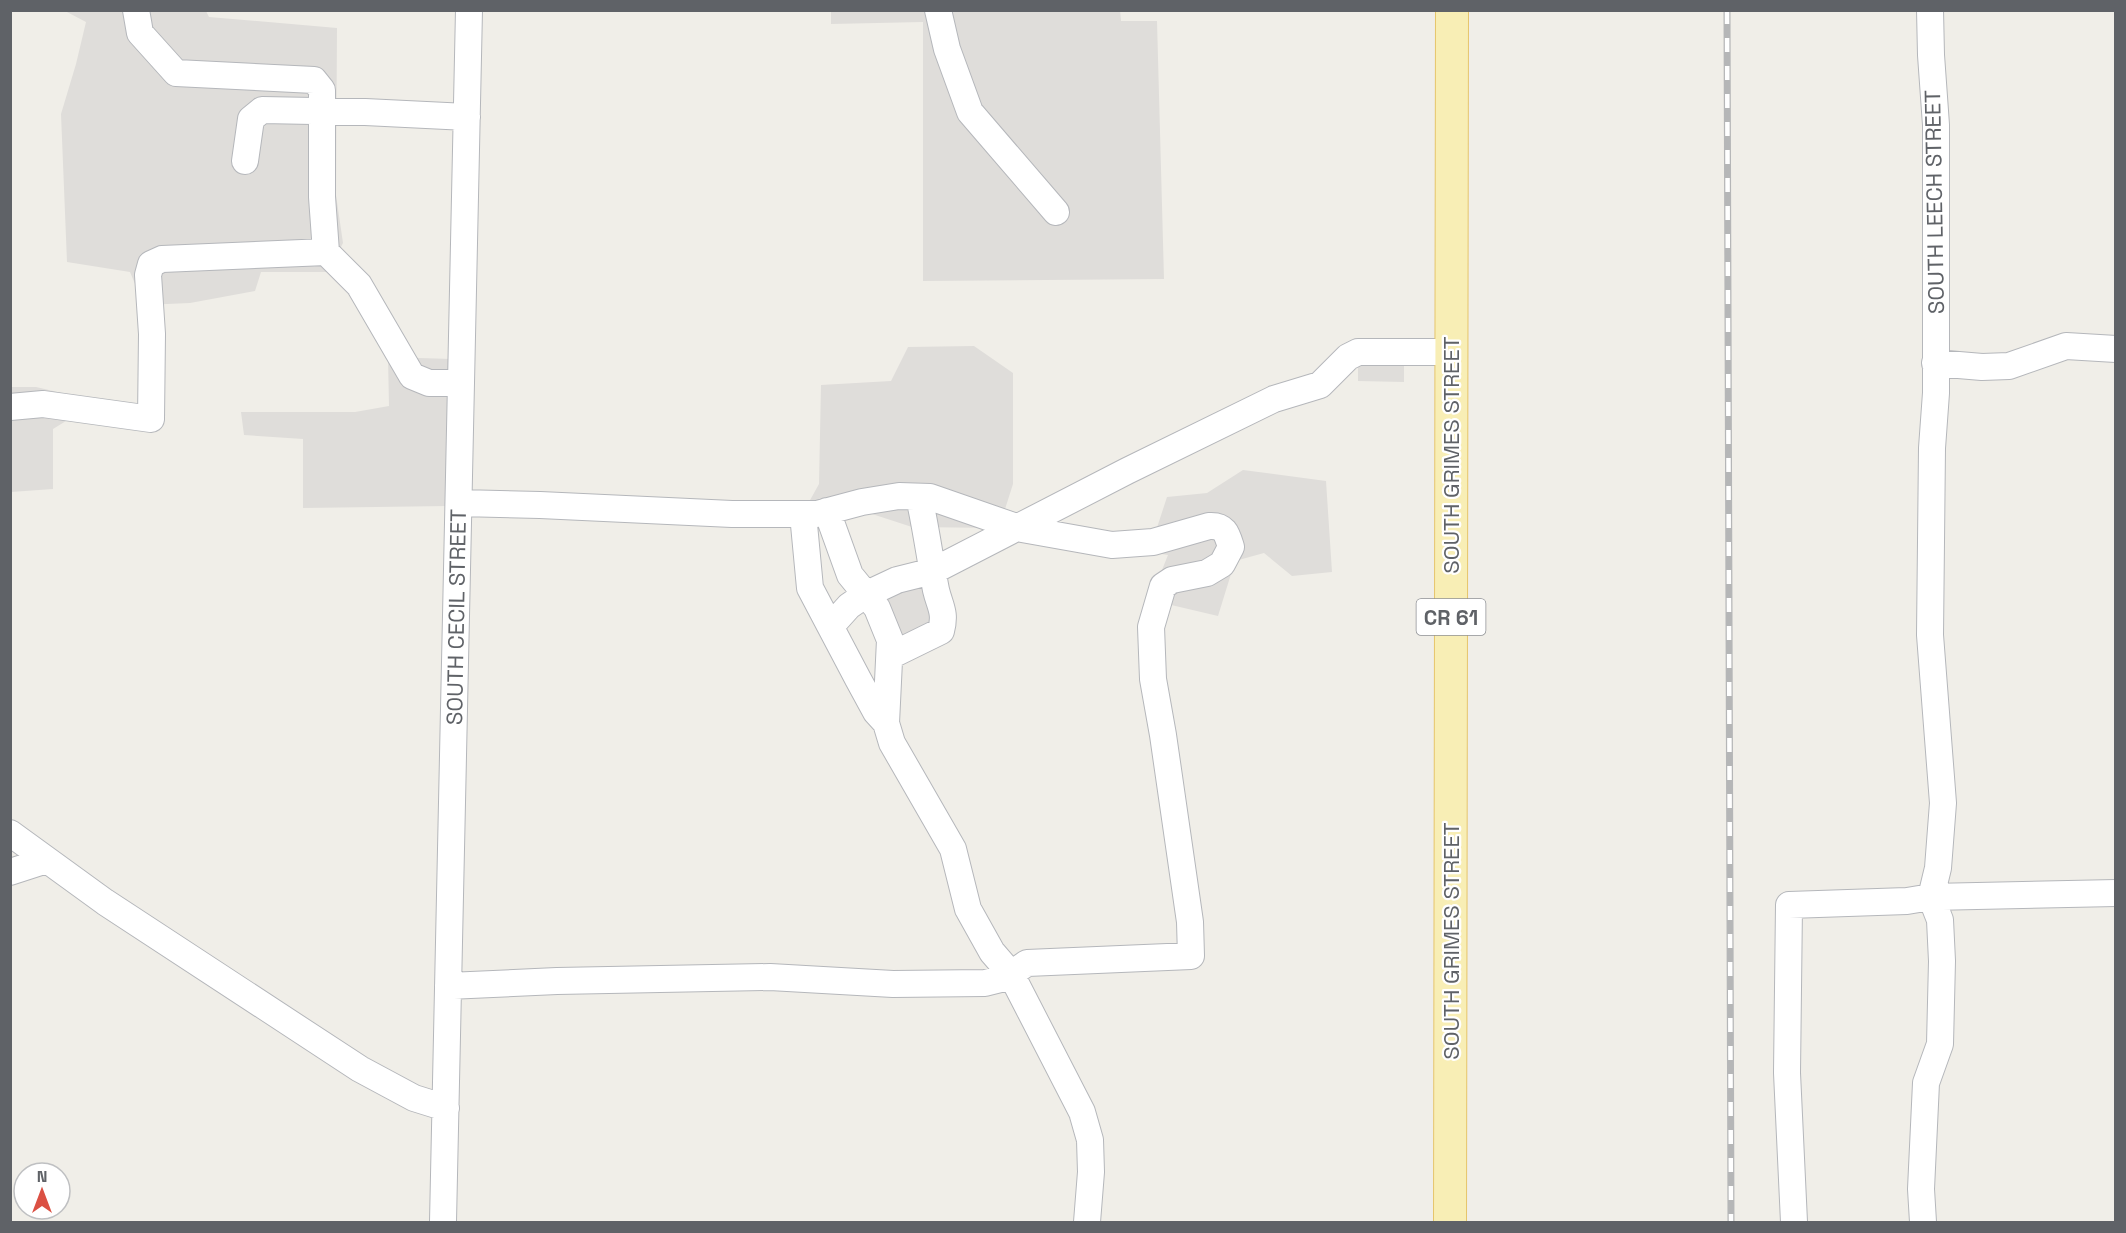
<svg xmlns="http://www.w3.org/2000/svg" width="2126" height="1233" viewBox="0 0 2126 1233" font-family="'Space Grotesk',sans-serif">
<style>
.industrial{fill:#dfddda}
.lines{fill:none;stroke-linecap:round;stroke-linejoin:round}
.minor-casing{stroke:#b5b7bb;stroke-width:28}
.major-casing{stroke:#e6c56b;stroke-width:34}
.minor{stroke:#fff;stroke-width:26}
.major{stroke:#f8eeb5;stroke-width:32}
.rail-casing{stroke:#b5b6b7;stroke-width:7}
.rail{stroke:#fff;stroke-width:4.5;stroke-dasharray:14;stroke-linecap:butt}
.labels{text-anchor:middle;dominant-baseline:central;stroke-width:4.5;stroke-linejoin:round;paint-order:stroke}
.shield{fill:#fff;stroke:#8f9195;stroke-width:1.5}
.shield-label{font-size:21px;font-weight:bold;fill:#5f6267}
.street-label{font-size:22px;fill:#5f6267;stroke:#fff}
</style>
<rect width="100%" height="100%" fill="#f0eee8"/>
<path class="industrial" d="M 1120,10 L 1121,21 L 1157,21 L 1164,279 L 923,281 L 923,22 L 831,24 L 831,11 Z
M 65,11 L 206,11 L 209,17 L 337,28 L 336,195 L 343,243 L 328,272 L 261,272 L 255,291 L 190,303 L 144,305 L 130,272 L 67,262 L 61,114 L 76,64 L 86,22 Z
M 974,346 L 1013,373 L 1013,484 L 999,528 L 912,527 L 869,513 L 843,521 L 809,502 L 819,484 L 821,385 L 891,381 L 908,347 Z
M 1358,355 L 1404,355 L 1404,382 L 1358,381 Z
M 388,357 L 451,359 L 448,506 L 303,508 L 303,439 L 244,435 L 241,412 L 355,412 L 389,406 Z
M 11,387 L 36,387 L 66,394 L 66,421 L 53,429 L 53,489 L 11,492 Z
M 1243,470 L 1326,481 L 1332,572 L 1292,576 L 1264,553 L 1235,561 L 1218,616 L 1150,600 L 1168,555 L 1149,552 L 1167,497 L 1207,493 Z
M 938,558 L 956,627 L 947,641 L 884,669 L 866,584 Z"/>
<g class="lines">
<defs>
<path id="minor" d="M 136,10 L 140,33 L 176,73 L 314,80 L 322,90 L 322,197 L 326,252 L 359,285 L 412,376 L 429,383 L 461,383
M 938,10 L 947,49 L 970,112 L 1056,212
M 245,161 L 251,119 L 262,110 L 365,112 L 467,117
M 1935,363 L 1982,367 L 2009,366 L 2066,346 L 2116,349
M 10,407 L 43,404 L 151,419 L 152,334 L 148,275 L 151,264 L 162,259 L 326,252
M 827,511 L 850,575 L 877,608 L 890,640 L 886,723 L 892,743 L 953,849 L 968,909 L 992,952 L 1011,974 L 1082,1112 L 1090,1140 L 1091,1172 L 1087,1222
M 803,514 L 810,588 L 858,679 L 876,712 L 886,723
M 831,626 L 849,606 L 865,595 L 897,580 L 933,571 L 1127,471 L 1274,399 L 1320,385 L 1348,357 L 1358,352 L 1451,352
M 890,656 L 941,631 C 946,612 940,607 936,590 C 930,559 926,528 919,497
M 10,833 L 105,902 L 360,1069 L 414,1098 L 446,1108
M 10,872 L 47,860
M 448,986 L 557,981 L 770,977 L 893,984 L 985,983 L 1005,978 L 1027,963 L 1191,956 L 1190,922 L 1163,735 L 1153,679 L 1151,627 L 1163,586 L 1172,580 L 1207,573 L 1222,564 L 1231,547 C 1227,534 1225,525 1209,526 L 1153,542 L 1112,545 L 1022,529 L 930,497 L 899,496 L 862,502 L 817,514 L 732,514 L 540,505 L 459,503
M 443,1222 L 469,10
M 1794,1222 L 1787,1073 L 1789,905 L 1907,901 L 1931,897 L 2116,893
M 1923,1222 L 1921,1189 L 1926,1083 L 1940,1044 L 1942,961 L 1940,920 L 1931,897 L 1938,868 L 1943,803 L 1930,635 L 1932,448 L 1936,393 L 1936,125 L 1931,55 L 1930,10"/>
<path id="major" d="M 1450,1222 L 1452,10"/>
</defs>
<use href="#minor" class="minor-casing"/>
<use href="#major" class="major-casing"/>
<use href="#minor" class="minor"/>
<use href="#major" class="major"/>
<defs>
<path id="rail" d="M 1727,10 L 1731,1222"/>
</defs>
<use href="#rail" class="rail-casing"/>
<use href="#rail" class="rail"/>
</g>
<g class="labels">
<rect class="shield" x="1416.5" y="599" width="69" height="36" rx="4.5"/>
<g class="shield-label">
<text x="1451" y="617">CR 61</text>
</g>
<g class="street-label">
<text transform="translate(1934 202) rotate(-91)">SOUTH LEECH STREET</text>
<text transform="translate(1451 455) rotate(-90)">SOUTH GRIMES STREET</text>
<text transform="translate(456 617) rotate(-89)">SOUTH CECIL STREET</text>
<text transform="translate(1451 941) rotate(-90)">SOUTH GRIMES STREET</text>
</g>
</g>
<rect width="2126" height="1233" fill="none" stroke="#5f6267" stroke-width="24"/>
<g transform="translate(42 1191)"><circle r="28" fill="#ffffff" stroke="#bfc0c2" stroke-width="1.5"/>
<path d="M0-4.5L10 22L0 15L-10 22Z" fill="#db5043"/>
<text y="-9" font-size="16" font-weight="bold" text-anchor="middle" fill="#5f6267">N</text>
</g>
</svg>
